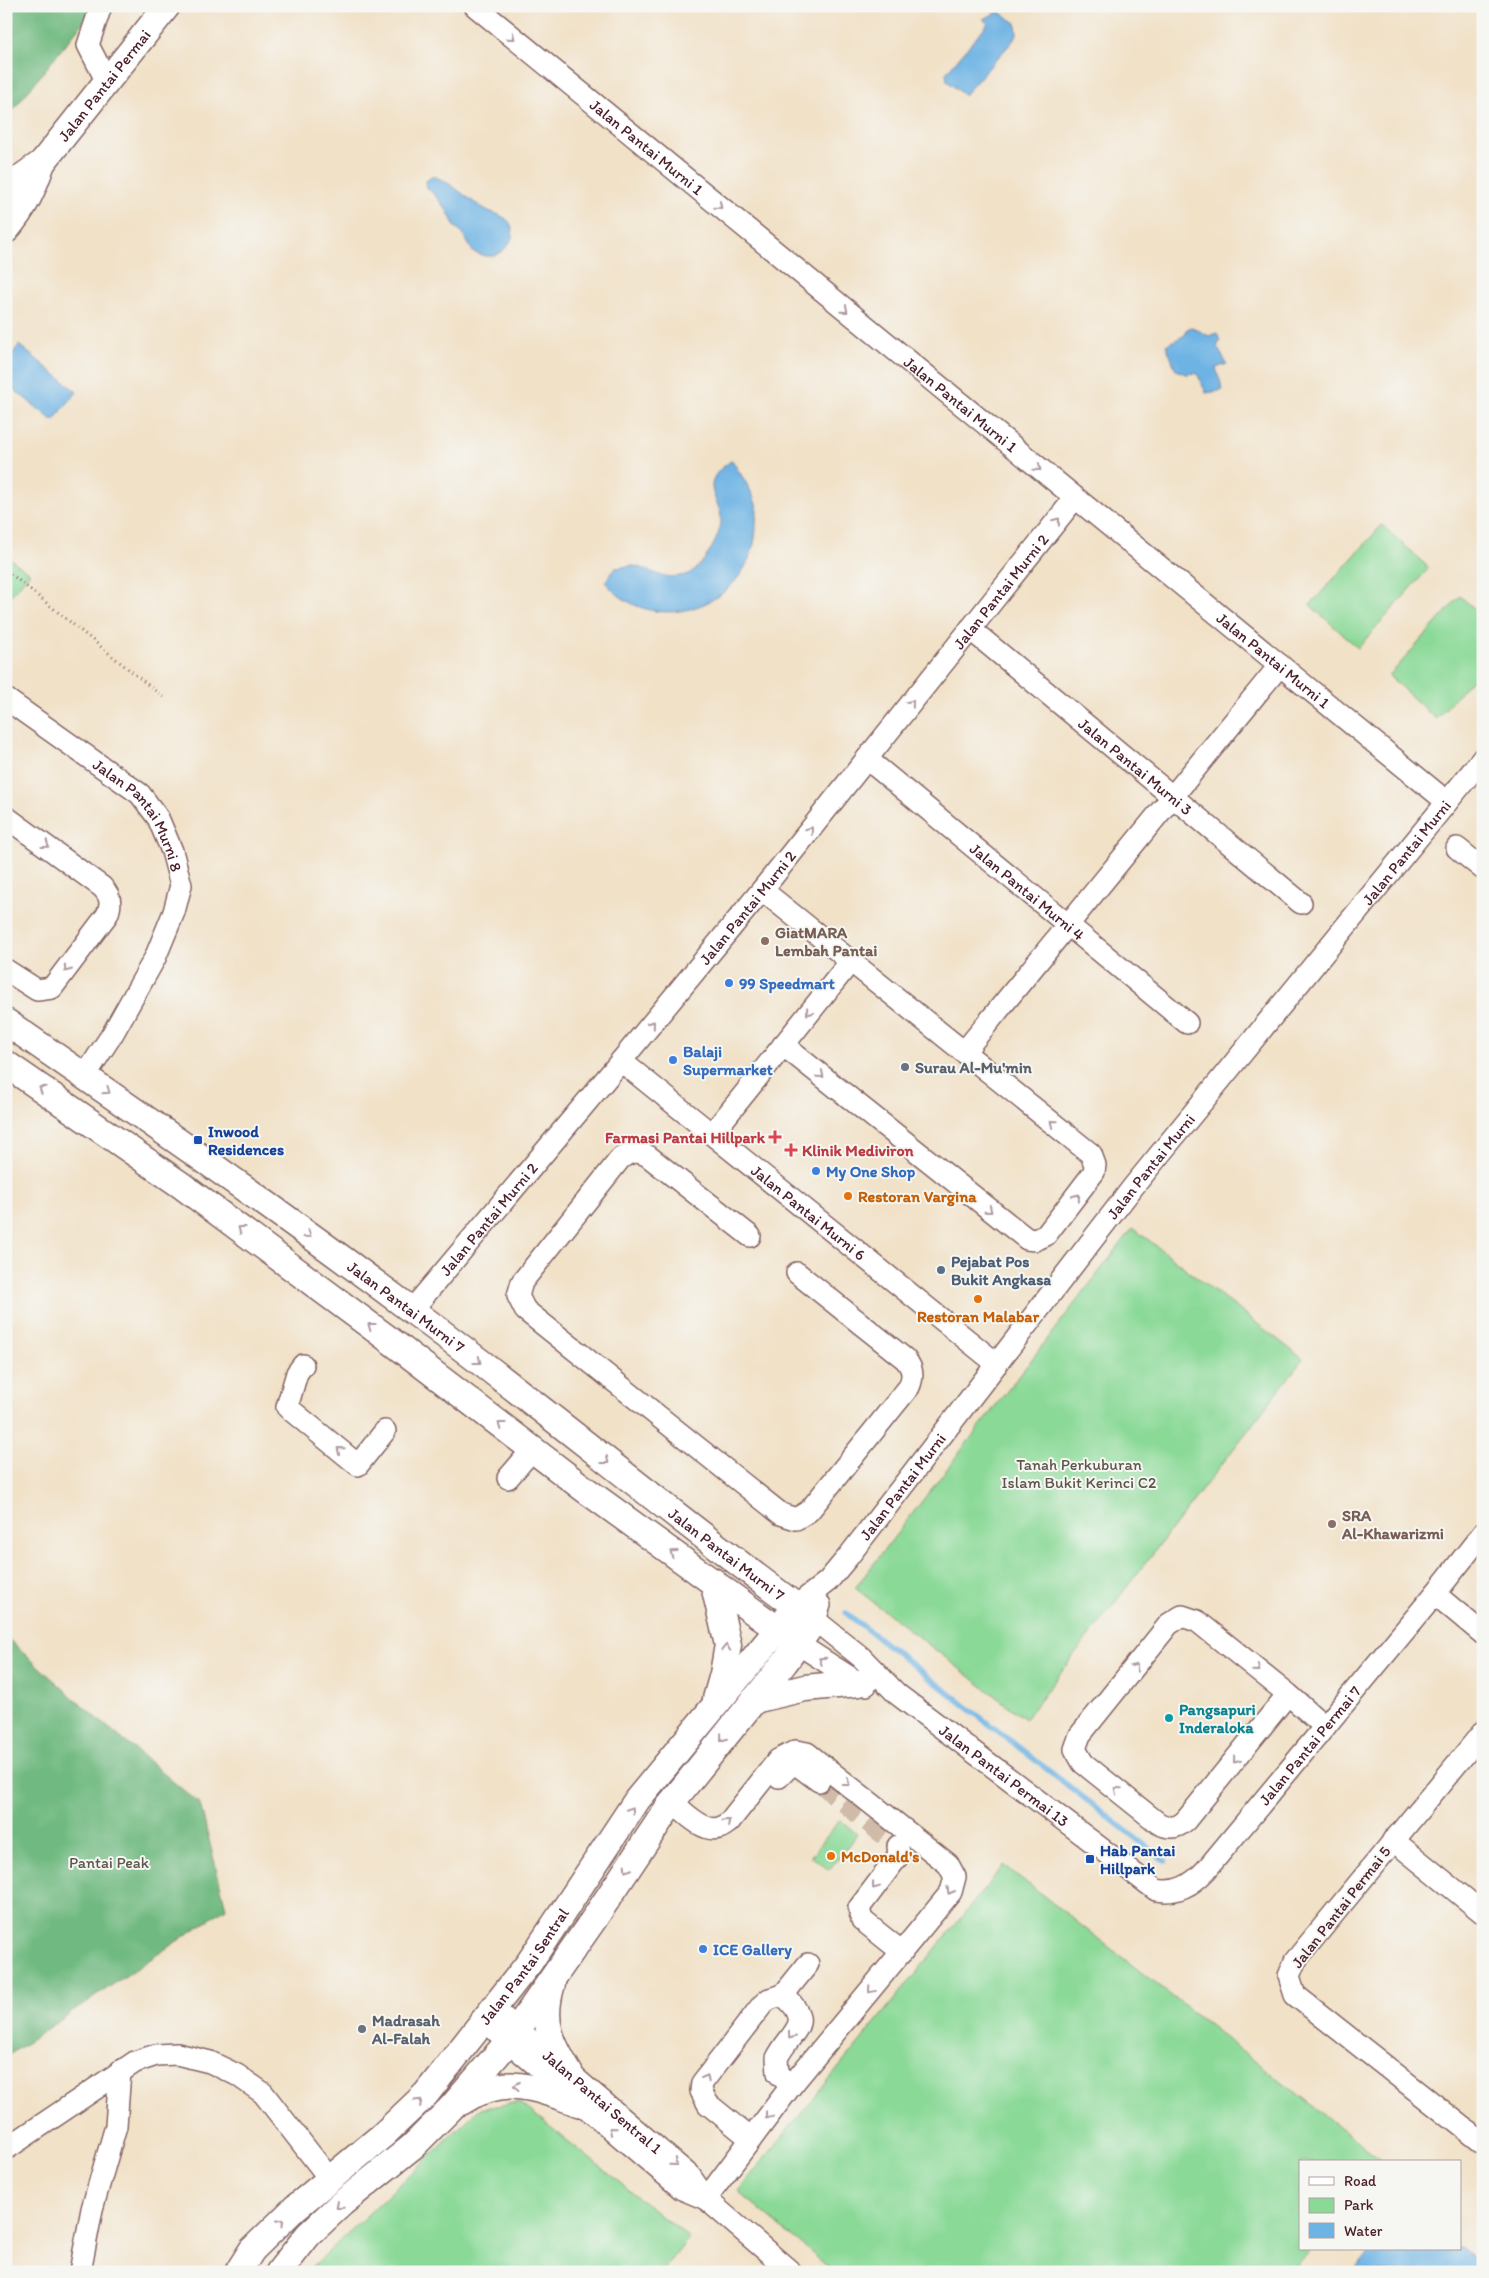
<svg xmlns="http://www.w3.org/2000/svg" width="1489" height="2278" viewBox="0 0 1489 2278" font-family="Itim,sans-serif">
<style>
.green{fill:#8ad997;stroke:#6a7c61}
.forest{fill:#6fb980;stroke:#5c6c56}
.water{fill:#6db3e4;stroke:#5c6988}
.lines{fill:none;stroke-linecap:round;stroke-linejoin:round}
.stream{stroke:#6db3e4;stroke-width:5.5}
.minor-tunnel{stroke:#d0baa8;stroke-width:21;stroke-dasharray:21 11;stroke-linecap:butt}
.minor-casing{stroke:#846362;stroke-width:24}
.major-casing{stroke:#846362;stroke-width:29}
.path{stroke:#846362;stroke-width:3;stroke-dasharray:1 4;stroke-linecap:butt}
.minor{stroke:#fff;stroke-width:21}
.major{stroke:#fff;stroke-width:26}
.oneway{stroke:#ae9aa0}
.education-dot{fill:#8d6e63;stroke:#f6f6f2;stroke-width:2}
.shop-dot{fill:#3f7fe0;stroke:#f6f6f2;stroke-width:2}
.worship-dot{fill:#6b7280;stroke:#f6f6f2;stroke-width:2}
.health-dot{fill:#e0444e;stroke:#f6f6f2;stroke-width:2}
.transit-dot{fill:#1a4fb4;stroke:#f6f6f2;stroke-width:2}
.food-dot{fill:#e8710a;stroke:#f6f6f2;stroke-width:2}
.service-dot{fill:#5c6f8a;stroke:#f6f6f2;stroke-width:2}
.culture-dot{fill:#0f9aa8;stroke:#f6f6f2;stroke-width:2}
.labels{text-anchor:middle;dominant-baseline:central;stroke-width:4;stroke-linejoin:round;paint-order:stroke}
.street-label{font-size:16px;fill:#4a1f2b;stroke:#f6f6f2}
.education-label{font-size:16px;font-weight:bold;fill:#785e54;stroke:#f6f6f2;text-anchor:start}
.shop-label{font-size:16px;font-weight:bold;fill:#366cbe;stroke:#f6f6f2;text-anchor:start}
.worship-label{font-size:16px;font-weight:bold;fill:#5b616d;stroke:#f6f6f2;text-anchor:start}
.transit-label{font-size:16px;font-weight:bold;fill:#164399;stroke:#f6f6f2;text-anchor:start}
.health-label{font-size:16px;font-weight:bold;fill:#be3a42;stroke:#f6f6f2;text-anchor:end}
.food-label{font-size:16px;font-weight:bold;fill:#c56008;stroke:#f6f6f2;text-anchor:start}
.service-label{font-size:16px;font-weight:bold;fill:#4e5e75;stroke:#f6f6f2;text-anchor:start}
.park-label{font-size:16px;fill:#5d574b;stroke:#f6f6f2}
.culture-label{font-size:16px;font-weight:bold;fill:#0d838f;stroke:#f6f6f2;text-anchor:start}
</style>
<rect width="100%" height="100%" fill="#f6f6f2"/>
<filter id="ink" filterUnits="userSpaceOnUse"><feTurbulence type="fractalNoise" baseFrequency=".02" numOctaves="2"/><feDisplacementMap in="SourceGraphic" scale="10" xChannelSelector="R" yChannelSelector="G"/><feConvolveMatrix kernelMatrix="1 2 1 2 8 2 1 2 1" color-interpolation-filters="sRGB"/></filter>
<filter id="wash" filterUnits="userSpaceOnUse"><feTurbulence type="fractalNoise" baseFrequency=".0096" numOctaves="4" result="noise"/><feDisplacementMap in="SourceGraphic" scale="20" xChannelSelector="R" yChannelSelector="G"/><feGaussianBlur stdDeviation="1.12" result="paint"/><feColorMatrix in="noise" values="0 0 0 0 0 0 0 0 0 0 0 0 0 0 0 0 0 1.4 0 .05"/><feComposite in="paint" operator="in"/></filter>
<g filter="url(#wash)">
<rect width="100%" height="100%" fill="#f1e1c7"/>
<path class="green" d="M 1382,525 L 1429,568 L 1358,648 L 1310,605 Z
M 6,556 L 30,573 L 6,601 Z
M 1460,596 L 1483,616 L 1483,667 L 1436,719 L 1389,676 Z
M 1133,1228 L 1303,1359 L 1025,1719 L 855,1588 Z
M 840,1820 L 857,1834 L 829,1870 L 811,1856 Z
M 1004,1865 L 1384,2162 L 1300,2162 L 1300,2249 L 1311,2249 L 1289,2272 L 834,2272 L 738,2191 Z
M 519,2102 L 689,2238 L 662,2272 L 307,2272 L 479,2109 Z"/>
<path class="forest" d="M 6,6 L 96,6 L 6,119 Z
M 6,1637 L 79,1703 L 200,1804 L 226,1908 L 6,2057 Z"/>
<path class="water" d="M 999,12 L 1016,23 L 1017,34 L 1012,42 L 964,95 L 947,81 L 946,73 L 988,23 L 983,19 Z
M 433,176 C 454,183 469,202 489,211 C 496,214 508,217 511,225 C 517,237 506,251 495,255 C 488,258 479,254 473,252 L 462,232 L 455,227 L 448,212 L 434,194 L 427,188 L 426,181 Z
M 1192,327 L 1209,336 L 1217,333 L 1220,341 L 1217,347 L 1227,364 L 1216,368 L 1223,390 L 1206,393 L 1197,373 L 1186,374 L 1176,370 L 1166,345 L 1185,335 L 1187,329 Z
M 19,345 L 77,392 L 53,421 L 6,383 L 6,362 Z
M 732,460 C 740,474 751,488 756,504 C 758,510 756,519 756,526 C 755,604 655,643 605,582 L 615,568 C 620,568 628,565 634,566 C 655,570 659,581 685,575 C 701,571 722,536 721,519 C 721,508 712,496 712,486 C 712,474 723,467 732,460 Z
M 1460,2248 L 1483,2264 L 1483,2272 L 1353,2272 L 1371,2249 Z"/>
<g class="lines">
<path class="stream" d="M 846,1613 L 1165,1861"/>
</g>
</g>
<g filter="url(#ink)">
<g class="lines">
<path class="minor-tunnel" d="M 819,1781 L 898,1846"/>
<defs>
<g id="minor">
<path d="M 101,6 L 88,45 L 106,80"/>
<path id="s1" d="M 475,6 L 1447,802"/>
<path id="s2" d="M 970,629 L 1301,903"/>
<path id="s3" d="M 6,699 L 140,794 L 158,818 L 172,851 L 181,885 L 174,912 L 155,958 L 113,1033 L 85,1076"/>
<path id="s4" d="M 867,759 L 1187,1023"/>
<path d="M 6,817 L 102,887 C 111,896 112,904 107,915 L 52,988 L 37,990 L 6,970"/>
<path d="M 1457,848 L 1483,869"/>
<path d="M 762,890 L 1091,1154 L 1095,1165 L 1094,1172 L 1046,1235 L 1035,1240 L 1027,1239 L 783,1045"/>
<path d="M 964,1052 L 1280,665"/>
<path id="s5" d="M 621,1061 L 997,1364"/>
<path d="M 712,1134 L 851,961"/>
<path d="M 750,1236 L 648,1156 C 638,1150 630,1151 620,1159 L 522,1282 L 518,1296 L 525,1310 L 781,1514 L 796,1519 L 809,1511 L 909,1387 C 914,1376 913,1368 905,1359 L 797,1273"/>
<path id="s6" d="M 412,1310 L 621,1061 L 762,890 L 1075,498"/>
<path d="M 303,1365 L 297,1373 L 287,1407 L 358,1465 L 385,1431"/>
<path d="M 508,1478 L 533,1449"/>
<path d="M 1435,1594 L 1483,1634"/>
<path id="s7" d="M 820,1605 L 815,1620 L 861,1657 L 897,1694 L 1156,1890 C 1177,1894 1192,1885 1206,1870 L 1435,1594 L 1483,1533"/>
<path id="s8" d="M 796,1606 L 828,1581 L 848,1557 L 1133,1187 L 1483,758"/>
<path d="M 798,1644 L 859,1683 L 866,1685"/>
<path d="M 1288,1694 L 1186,1820 C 1177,1829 1169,1829 1158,1823 L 1083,1763 L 1075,1749 L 1080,1735 L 1169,1624 L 1182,1616 L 1197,1621 L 1288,1694 L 1325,1727"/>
<path d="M 1483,1732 L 1295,1961 L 1289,1976 L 1295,1995 L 1483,2143"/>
<path d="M 779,1777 L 789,1767 L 796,1764 L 819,1781"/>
<path d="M 672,1802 C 683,1811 703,1833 719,1828 C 723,1827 726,1824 729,1822 L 778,1760 L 796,1751 L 807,1753 L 948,1864 L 955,1877 L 951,1892 L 791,2086 L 706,2199"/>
<path d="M 1393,1840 L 1483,1913"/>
<path d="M 898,1846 L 899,1855 L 859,1908 L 862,1920 L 902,1952"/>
<path d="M 783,1995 C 816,2024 791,2030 777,2058 L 778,2073 L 791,2086"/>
<path id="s9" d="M 493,2008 L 690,2176 L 706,2199 L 791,2272"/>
<path d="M 483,2020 L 682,2189 L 706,2199"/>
<path d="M 751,2139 L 708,2104 L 701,2091 L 702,2083 L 762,2005 L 769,1999 L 783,1995 L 808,1964"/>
<path d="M 6,2149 L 135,2062 L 156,2055 L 177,2054 L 210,2062 L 237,2075 L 263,2093 L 329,2178"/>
<path d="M 80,2272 L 92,2209 L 116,2126 L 120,2071"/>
</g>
<g id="major">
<path id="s10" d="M 6,192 L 15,182 L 42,163 L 167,6"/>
<path d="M 6,230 C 25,207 33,190 42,163"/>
<path id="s11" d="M 6,1022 C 142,1116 278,1210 410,1309 C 547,1410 677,1520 815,1620 L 785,1662 L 672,1802 L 594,1919 L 508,2042 L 451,2108 L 413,2146 L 341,2204 L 308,2235 L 279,2272"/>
<path d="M 6,1064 L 181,1185 L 395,1344 L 583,1488 L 798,1644"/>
<path d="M 713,1581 L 728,1645 L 723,1674 L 716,1699"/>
<path d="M 754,1700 L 805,1688 L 859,1683"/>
<path d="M 552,1984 C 540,2022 551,2043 570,2074"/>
<path d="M 461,2102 C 507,2073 534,2088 581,2104"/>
<path id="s12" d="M 238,2272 L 252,2250 L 295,2208 L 383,2135 L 426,2094 L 529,1963 L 637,1800 L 788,1617"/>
</g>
</defs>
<use href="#minor" class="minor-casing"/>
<use href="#major" class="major-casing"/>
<path class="path" d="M 7,571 L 163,697"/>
<use href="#minor" class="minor"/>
<use href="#major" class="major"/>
</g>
<defs><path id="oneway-chevron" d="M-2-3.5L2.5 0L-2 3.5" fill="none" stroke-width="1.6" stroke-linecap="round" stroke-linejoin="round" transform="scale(1.25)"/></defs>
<g class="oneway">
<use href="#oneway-chevron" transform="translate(512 37) rotate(39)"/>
<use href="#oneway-chevron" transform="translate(719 206) rotate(40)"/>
<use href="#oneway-chevron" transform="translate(845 310) rotate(40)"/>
<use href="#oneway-chevron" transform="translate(1038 468) rotate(39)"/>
<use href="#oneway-chevron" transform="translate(1057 521) rotate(-51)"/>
<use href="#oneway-chevron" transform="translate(911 703) rotate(-52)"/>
<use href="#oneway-chevron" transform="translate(810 830) rotate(-51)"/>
<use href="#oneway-chevron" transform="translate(46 845) rotate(36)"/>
<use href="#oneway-chevron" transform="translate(67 969) rotate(126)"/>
<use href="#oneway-chevron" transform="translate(809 1012) rotate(129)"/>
<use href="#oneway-chevron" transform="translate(652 1024) rotate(-51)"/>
<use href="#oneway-chevron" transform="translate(821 1075) rotate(39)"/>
<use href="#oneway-chevron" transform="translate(42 1089) rotate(-145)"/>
<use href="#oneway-chevron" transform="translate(107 1091) rotate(35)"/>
<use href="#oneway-chevron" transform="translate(1053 1123) rotate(-141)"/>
<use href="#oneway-chevron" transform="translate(1077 1197) rotate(-51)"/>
<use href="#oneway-chevron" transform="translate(989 1210) rotate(39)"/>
<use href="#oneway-chevron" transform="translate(241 1229) rotate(-143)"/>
<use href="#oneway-chevron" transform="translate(308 1235) rotate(36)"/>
<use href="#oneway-chevron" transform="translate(371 1326) rotate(-143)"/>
<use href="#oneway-chevron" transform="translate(478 1361) rotate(38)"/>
<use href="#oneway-chevron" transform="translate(501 1425) rotate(-143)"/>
<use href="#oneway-chevron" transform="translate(340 1450) rotate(-141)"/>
<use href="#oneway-chevron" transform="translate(606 1461) rotate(38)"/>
<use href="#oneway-chevron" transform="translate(673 1553) rotate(-144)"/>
<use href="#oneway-chevron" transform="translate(726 1648) rotate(-88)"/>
<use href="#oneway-chevron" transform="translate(822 1660) rotate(-147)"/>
<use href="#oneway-chevron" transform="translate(1135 1667) rotate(-51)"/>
<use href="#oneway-chevron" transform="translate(1257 1669) rotate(39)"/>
<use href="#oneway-chevron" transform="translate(723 1738) rotate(128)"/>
<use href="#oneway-chevron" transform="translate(1236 1760) rotate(129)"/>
<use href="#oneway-chevron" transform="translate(847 1783) rotate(38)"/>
<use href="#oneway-chevron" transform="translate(1117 1790) rotate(-141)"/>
<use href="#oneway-chevron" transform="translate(631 1810) rotate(-57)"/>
<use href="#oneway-chevron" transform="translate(727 1822) rotate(-41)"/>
<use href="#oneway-chevron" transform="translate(627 1869) rotate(123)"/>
<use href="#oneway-chevron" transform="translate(875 1886) rotate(127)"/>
<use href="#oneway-chevron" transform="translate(950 1891) rotate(120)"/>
<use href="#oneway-chevron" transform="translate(871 1990) rotate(130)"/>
<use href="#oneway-chevron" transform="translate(791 2036) rotate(126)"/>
<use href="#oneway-chevron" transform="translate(706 2078) rotate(-62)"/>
<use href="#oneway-chevron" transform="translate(517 2086) rotate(-174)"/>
<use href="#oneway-chevron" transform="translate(419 2102) rotate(-43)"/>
<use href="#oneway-chevron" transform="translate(768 2116) rotate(127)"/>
<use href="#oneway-chevron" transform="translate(612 2130) rotate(-140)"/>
<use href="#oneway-chevron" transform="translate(674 2163) rotate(40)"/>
<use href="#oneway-chevron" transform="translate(339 2206) rotate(139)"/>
<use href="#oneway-chevron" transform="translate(281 2222) rotate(-45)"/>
</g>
</g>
<g class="education-dot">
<circle cx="765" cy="941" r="5"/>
<circle cx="1332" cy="1524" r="5"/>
</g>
<g class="shop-dot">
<circle cx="729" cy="983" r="5"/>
<circle cx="673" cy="1060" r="5"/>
<circle cx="816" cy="1171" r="5"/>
<circle cx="703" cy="1949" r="5"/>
</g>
<g class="worship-dot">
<circle cx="905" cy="1067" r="5"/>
<circle cx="362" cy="2029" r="5"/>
</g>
<g class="health-dot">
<path d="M772.5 1129.5h5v5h5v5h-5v5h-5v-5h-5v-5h5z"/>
<path d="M788.5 1142.5h5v5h5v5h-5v5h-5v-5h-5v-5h5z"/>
</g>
<g class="transit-dot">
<rect x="193" y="1135" width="10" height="10" rx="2.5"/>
<rect x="1085" y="1854" width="10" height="10" rx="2.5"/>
</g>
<g class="food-dot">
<circle cx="848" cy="1196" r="5"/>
<circle cx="978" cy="1299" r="5"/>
<circle cx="831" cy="1856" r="5"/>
</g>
<circle class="service-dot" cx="941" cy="1270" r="5"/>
<circle class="culture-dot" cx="1169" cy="1718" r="5"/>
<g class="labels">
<g class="street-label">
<text stroke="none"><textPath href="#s10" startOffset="146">Jalan Pantai Permai</textPath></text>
<text stroke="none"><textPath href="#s1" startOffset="222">Jalan Pantai Murni 1</textPath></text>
<text stroke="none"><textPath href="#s1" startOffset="628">Jalan Pantai Murni 1</textPath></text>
<text stroke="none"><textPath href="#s6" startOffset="929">Jalan Pantai Murni 2</textPath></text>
<text stroke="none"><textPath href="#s1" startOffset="1032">Jalan Pantai Murni 1</textPath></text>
<text stroke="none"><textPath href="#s2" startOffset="215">Jalan Pantai Murni 3</textPath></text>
<text stroke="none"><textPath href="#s3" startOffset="180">Jalan Pantai Murni 8</textPath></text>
<text stroke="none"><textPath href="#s8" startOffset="971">Jalan Pantai Murni</textPath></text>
<text stroke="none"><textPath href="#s4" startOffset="208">Jalan Pantai Murni 4</textPath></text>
<text stroke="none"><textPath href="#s6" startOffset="524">Jalan Pantai Murni 2</textPath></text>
<text stroke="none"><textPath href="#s8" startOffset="566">Jalan Pantai Murni</textPath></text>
<text stroke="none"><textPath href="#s5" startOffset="241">Jalan Pantai Murni 6</textPath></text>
<text stroke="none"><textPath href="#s6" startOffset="119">Jalan Pantai Murni 2</textPath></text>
<text stroke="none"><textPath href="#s11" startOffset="491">Jalan Pantai Murni 7</textPath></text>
<text stroke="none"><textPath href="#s8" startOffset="161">Jalan Pantai Murni</textPath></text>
<text stroke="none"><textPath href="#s11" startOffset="896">Jalan Pantai Murni 7</textPath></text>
<text stroke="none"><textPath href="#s7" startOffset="670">Jalan Pantai Permai 7</textPath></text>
<text stroke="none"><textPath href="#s7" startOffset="261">Jalan Pantai Permai 13</textPath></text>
<text transform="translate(1341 1907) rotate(-52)">Jalan Pantai Permai 5</text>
<text stroke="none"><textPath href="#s12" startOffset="421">Jalan Pantai Sentral</textPath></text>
<text stroke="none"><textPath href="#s9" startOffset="144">Jalan Pantai Sentral 1</textPath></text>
</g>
<g class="education-label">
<text x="775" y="932">GiatMARA<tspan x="775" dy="18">Lembah Pantai</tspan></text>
<text x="1342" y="1515">SRA<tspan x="1342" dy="18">Al-Khawarizmi</tspan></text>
</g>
<g class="shop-label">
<text x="739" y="983">99 Speedmart</text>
<text x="683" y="1051">Balaji<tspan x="683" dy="18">Supermarket</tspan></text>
<text x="826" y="1171">My One Shop</text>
<text x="713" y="1949">ICE Gallery</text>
</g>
<g class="worship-label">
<text x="915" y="1067">Surau Al-Mu'min</text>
<text x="372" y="2020">Madrasah<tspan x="372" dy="18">Al-Falah</tspan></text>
</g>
<g class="transit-label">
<text x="208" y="1131">Inwood<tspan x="208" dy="18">Residences</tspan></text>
<text x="1100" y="1850">Hab Pantai<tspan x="1100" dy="18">Hillpark</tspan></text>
</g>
<g class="health-label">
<text x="765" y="1137">Farmasi Pantai Hillpark</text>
<text x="802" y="1150" text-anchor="start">Klinik Mediviron</text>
</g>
<g class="food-label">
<text x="858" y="1196">Restoran Vargina</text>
<text x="978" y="1316" text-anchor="middle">Restoran Malabar</text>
<text x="841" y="1856">McDonald's</text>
</g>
<g class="service-label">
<text x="951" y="1261">Pejabat Pos<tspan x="951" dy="18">Bukit Angkasa</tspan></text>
</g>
<g class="park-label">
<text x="1079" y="1464">Tanah Perkuburan<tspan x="1079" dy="18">Islam Bukit Kerinci C2</tspan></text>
<text x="109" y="1862">Pantai Peak</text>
</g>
<g class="culture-label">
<text x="1179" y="1709">Pangsapuri<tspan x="1179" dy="18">Inderaloka</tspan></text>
</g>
</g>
<rect width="1489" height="2278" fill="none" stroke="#f6f6f2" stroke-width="25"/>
<rect x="1299" y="2160" width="162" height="90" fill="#f6f6f2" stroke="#b1a0a2"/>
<rect x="1309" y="2177" width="25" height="8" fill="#ffffff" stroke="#b1a0a2"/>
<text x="1344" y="2186" font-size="15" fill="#4a1f2b">Road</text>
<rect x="1309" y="2198" width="25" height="15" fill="#8ad997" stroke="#b1a0a2"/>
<text x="1344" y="2210" font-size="15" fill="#4a1f2b">Park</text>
<rect x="1309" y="2223" width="25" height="15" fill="#6db3e4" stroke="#b1a0a2"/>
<text x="1344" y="2236" font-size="15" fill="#4a1f2b">Water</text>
</svg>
